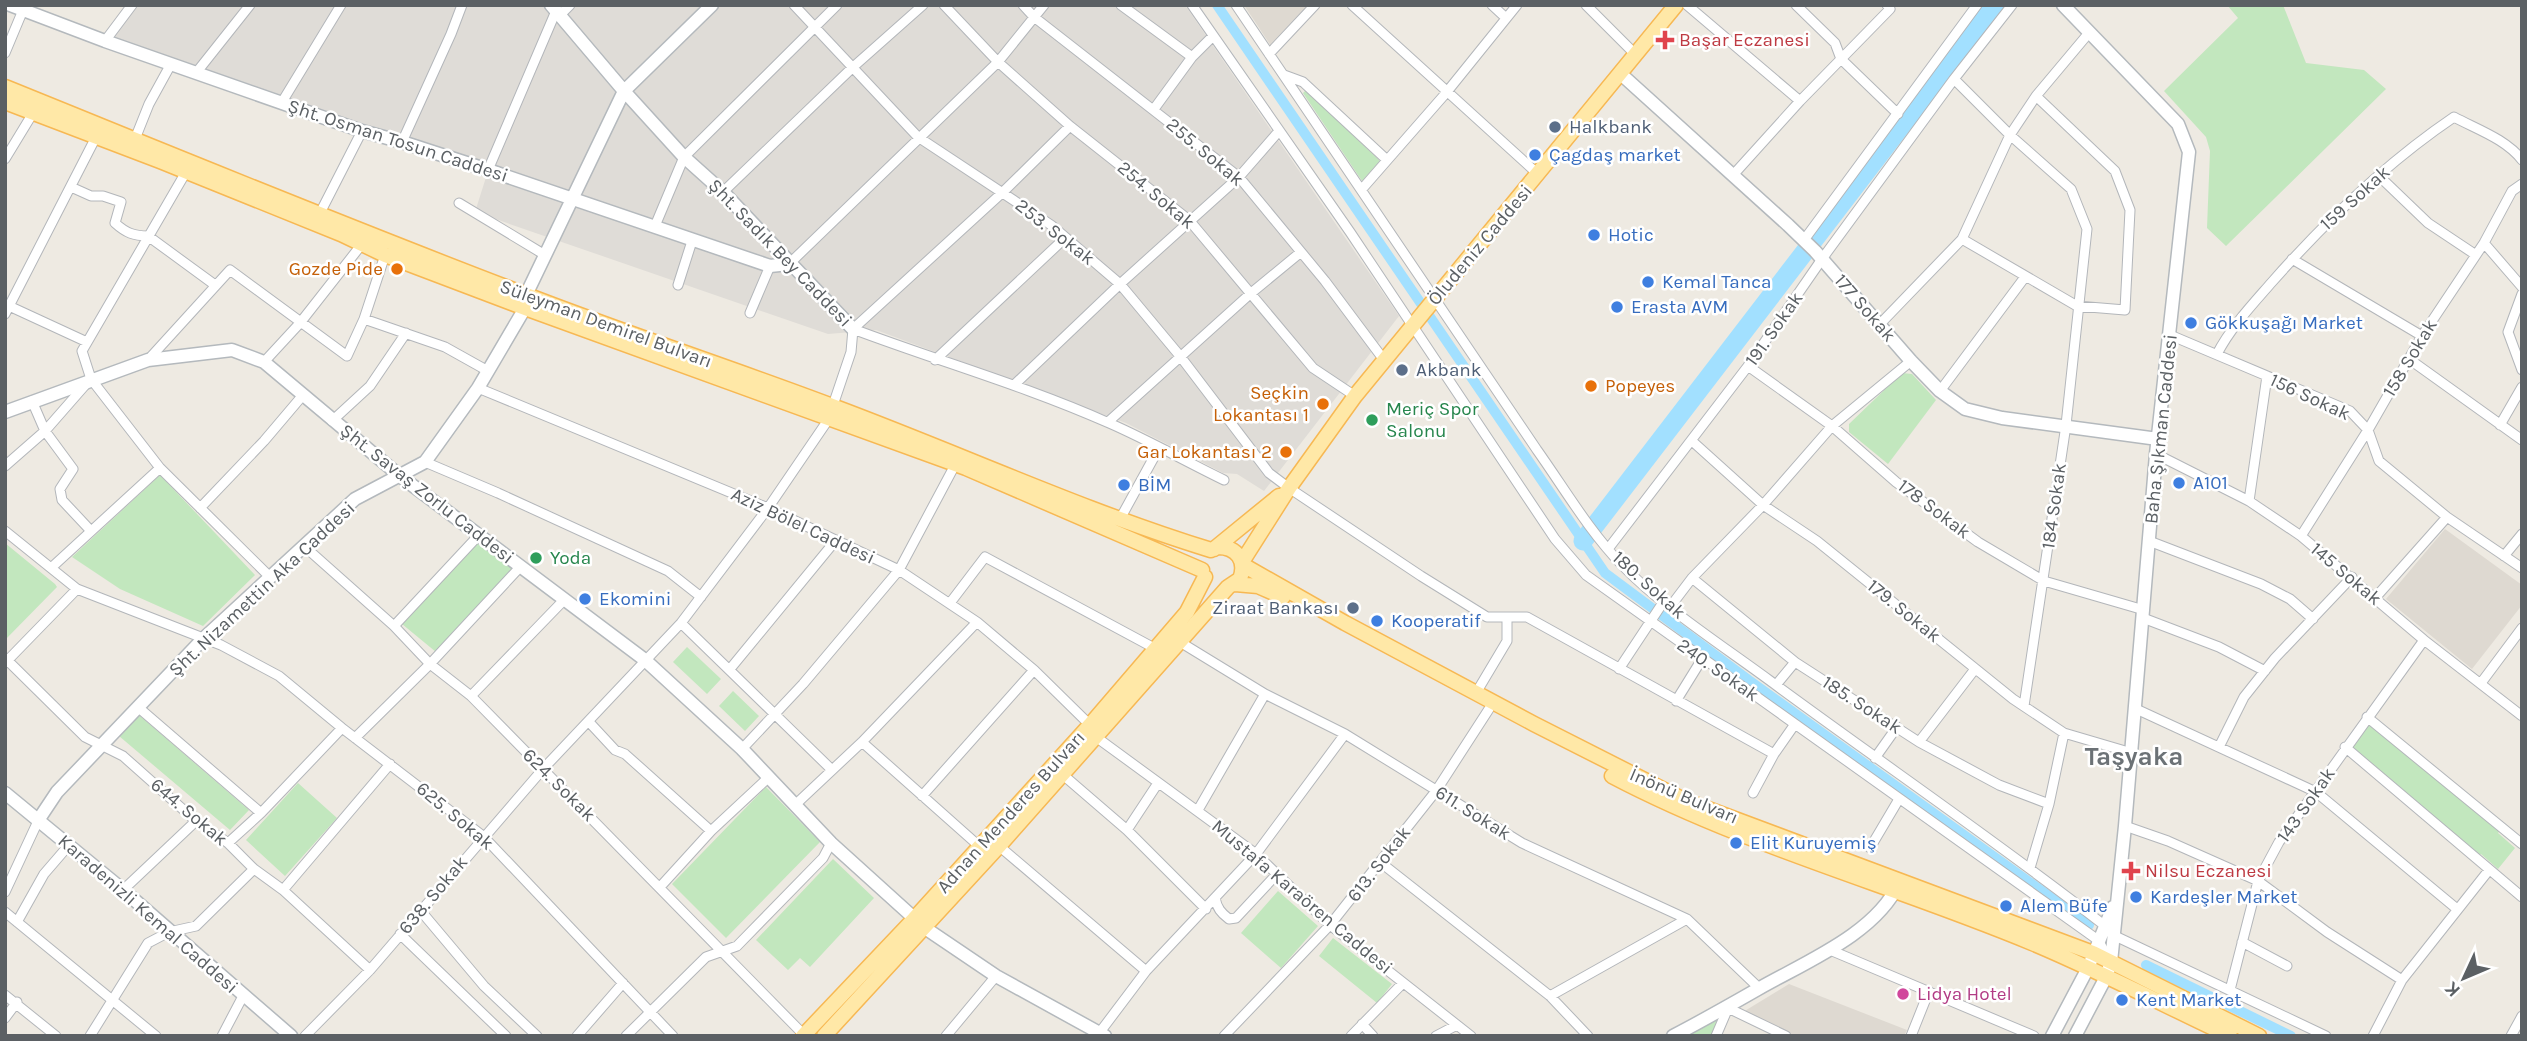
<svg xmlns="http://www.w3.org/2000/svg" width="2527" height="1041" viewBox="0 0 2527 1041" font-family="Karla,sans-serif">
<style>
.industrial{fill:#dfdcd7}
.education{fill:#ded9d1}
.green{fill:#c2e7be}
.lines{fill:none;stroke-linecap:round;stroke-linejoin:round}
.canal{stroke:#a2e0ff;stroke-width:10}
.river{stroke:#a2e0ff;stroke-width:19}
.street-casing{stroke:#b3b6ba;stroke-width:11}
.secondary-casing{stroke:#b4b9bd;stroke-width:15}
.primary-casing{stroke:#f7b853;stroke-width:17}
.street{stroke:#fff;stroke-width:9}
.secondary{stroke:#fff;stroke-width:12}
.primary{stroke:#ffe8a7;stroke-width:14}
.health-dot{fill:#e0444e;stroke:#fff;stroke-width:2.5}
.service-dot{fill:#5c6f8a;stroke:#fff;stroke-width:2.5}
.shop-dot{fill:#3f7fe0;stroke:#fff;stroke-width:2.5}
.food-dot{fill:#e8710a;stroke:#fff;stroke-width:2.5}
.leisure-dot{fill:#2e9e5b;stroke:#fff;stroke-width:2.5}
.hotel-dot{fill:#d1479c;stroke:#fff;stroke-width:2.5}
.labels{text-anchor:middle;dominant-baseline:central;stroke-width:5;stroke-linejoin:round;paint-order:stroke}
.health-label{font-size:19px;fill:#be3a42;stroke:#fff;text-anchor:start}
.service-label{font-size:19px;fill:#4e5e75;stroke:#fff;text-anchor:start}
.street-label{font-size:19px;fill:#5b6064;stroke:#fff}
.shop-label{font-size:19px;fill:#366cbe;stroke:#fff;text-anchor:start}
.food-label{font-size:19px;fill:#c56008;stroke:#fff;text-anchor:end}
.leisure-label{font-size:19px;fill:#27864d;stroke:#fff;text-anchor:start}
.hotel-label{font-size:19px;fill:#b23c85;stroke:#fff;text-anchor:start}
.district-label{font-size:26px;font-weight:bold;fill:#6c7276;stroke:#fff}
</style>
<rect width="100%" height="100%" fill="#eeeae2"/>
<path class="industrial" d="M 136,5 L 1185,5 L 1399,316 L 1264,491 L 1237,474 L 1223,473 L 1126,423 L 876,330 L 828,334 L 475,212 L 488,171 L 105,41 Z"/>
<path class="education" d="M 1244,5 L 1310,5 L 1271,46 Z
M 2445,529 L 2522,585 L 2522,605 L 2472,669 L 2386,599 Z
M 1789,984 L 1907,1030 L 1904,1036 L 1794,1036 L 1743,1012 Z"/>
<path class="green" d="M 2227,5 L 2283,5 L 2306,63 L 2364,70 L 2386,89 L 2226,246 L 2207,228 L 2210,151 L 2206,137 L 2164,91 L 2238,18 Z
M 1306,90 L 1380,161 L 1362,181 L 1303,93 Z
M 1902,373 L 1912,374 L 1936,400 L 1888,464 L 1849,432 L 1849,424 Z
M 160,475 L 255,575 L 203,626 L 120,589 L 72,557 Z
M 5,543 L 55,584 L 57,587 L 5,640 Z
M 477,543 L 513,569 L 436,652 L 402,624 Z
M 687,647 L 721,679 L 707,694 L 673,662 Z
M 733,691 L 759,716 L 745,731 L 719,706 Z
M 139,715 L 249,810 L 230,830 L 119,736 Z
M 2367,717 L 2502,828 L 2498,833 L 2515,848 L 2498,869 L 2481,854 L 2476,859 L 2345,747 Z
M 298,783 L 337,818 L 285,876 L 246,840 Z
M 766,787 L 820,842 L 726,938 L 672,884 Z
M 833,859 L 874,898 L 810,967 L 800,958 L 788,970 L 756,940 Z
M 1278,891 L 1318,926 L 1281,968 L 1241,933 Z
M 1333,938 L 1392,984 L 1377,1003 L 1319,956 Z
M 1728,1008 L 1716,1036 L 1673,1036 Z"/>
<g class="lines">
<path class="canal" d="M 1217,5 L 1605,573 L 1750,681 L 2089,925
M 2146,965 L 2291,1036"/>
<path class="river" d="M 1583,541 L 1994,5"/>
<defs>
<path id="street" d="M 794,5 L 918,137 L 1051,225 L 1120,284 L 1180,356 L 1269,473 L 1289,488 L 1421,576 L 1487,617 L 1527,617 L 1774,754
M 944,5 L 998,62 L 1070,126 L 1189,220 L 1313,368 L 1355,396
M 1023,5 L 1034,17 L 1239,177 L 1325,281 L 1384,360
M 1121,5 L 1192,57
M 1192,5 L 1350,232 L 1555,539 L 1586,575 L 2098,940 L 2110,961
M 1236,5 L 1537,450 C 1564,488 1589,531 1622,565 C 1661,606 1723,646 1769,680 C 1880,762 1995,840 2104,925
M 1352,5 L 1539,175
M 1492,5 L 1506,18
M 1586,5 L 1636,55
M 1687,5 L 1800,101
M 1796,5 L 1835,43 L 1841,59 L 1898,114
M 560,15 L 570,5
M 105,41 L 132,5
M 5,53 L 23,10
M 1269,54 L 1315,5
M 196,73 L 250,5
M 1284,75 L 1303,82 L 1387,160
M 1954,79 L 2010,135 L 2071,189 L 2087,229 L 2066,425 L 2024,706
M 282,102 L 341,5
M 1154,109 L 1192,57 L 1213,36
M 135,139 L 149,104 L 171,64
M 402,142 L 451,34 L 462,5
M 5,159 L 33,113
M 488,170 L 556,11
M 186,172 L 82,351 L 91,379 L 160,468 L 270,577
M 1734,174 L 1800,101 L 1890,9 L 1887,5
M 2379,176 L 2428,223 L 2476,255
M 71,187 L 91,196 L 103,196 L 121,202 L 115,223 C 126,233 134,236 148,236 L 215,285
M 1362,189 L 1446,93 L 1517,5
M 723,192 L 852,68 L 923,5
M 459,203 L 545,255
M 319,215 L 362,131
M 655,226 L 684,157 L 837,5
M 1962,239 L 2077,306 L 2125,310 L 2130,210 L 2115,171 L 2036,96
M 1804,240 L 1977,5
M 2484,243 L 2522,287
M 2292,259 L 2422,336
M 789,264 L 998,62 L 1044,5
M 678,285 L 692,241
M 2522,294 L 2508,332 L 2522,370
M 9,306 L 87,342
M 750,313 L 770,266
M 5,314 L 96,137
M 364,319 L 445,347 L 488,371
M 1879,325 L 1962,239 L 2010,135 L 2036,96 L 2088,34
M 853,329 C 938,361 1026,386 1109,423 C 1148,440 1185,461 1224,480
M 853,329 L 1003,192 L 1070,126
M 2170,335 L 2350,411 L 2368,430 L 2379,461 L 2447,517 L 2522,568
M 2217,354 C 2231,327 2252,305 2272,282 C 2326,221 2386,163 2454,117 C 2476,129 2506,139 2522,160
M 2409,359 L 2522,440
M 148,360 L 230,270 L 347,356 L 364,319 L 385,255
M 935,360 L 1065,238
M 264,362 L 300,323 L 362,244
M 1748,366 L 1832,426 L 1896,482 L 1978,542 L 2044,581 L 2144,610
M 1014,385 L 1120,284 L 1239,177 L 1279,131
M 478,388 L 768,508 L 899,570 L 977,622 L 1034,670 L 1090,725
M 1940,391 L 2025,277
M 32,401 L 45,431 L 73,469 L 60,489 L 62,500 L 91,531
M 332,421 L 370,386 L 406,333
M 1108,422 L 1250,294 L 1301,252
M 2500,425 L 2522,387
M 1692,441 L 1763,505 L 1817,541 L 2013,699 L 2064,733 L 2132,753
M 2156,454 L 2249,501 L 2301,536 L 2424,640 L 2522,716
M 425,462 L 498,493 L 668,571 L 701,597
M 5,466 L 45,431 L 87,383
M 2249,501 L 2267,376
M 200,508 L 264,441 L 303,395
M 1120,519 L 1159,448
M 5,531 L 77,589 L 221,645 L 279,676 L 342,728 L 483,836 L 673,1036
M 2301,536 L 2368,430 L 2422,336 L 2484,243 L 2512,191 L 2522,184
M 2149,541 L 2261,584 L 2290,599 L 2313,619
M 304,546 L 394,626 L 430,664 L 471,696 L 804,1035
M 1608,549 L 1748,366 L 1822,259 L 1954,79 L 2012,5
M 2504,556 L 2522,534
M 51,568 L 160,468
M 1692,578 L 1795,662 L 1919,742 L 1999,785 L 2049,804
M 2375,598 L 2447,517
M 950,603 L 985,557 L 1156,649
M 1670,607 L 1692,578 L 1763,505 L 1832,426 L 1911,361
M 2143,618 L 2219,647 L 2265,671
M 681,623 L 831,769
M 394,626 L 478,536
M 1180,642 L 1265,694 L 1345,734 L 1522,843 L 1687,919 L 1759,988
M 5,658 L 85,737 L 123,756 L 196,821 L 228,843 L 254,869 L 283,890 L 370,970
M 5,663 L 77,589
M 730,669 L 836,540
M 1619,669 L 1664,601
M 2481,683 L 2522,628
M 1776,685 L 1795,662
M 1476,693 L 1507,641 L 1507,617
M 471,696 L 563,601
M 1676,701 L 1702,659
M 139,708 L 261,813
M 2134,708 L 2316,792 L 2457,909
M 2367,717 L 2522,844
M 589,722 L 615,750 L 625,754 L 711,831
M 1096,737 L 1256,854 L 1330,925 L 1471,1036
M 355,738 L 430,664 L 521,566
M 862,742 L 979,846
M 1919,742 L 1975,669
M 2219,747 L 2244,697 L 2275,658 L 2352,577
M 2345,747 L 2522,897
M 742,749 L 803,684 L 899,570 L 955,465
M 1875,758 L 1897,727
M 1062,774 L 1127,830 L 1206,909
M 1753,793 L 1774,754 L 1795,724
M 922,796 L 1034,670
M 795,805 L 862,742 L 977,622
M 1198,810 L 1265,694
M 2125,826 L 2168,841 L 2258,881 L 2327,932 L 2402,980
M 1127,830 L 1158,783
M 228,843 L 261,813 L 342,728
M 999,846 L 1146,971
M 1870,848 L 1899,799
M 1380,862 L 1550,996 L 1588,1036
M 2030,868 L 2049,804 L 2064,733
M 660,887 L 711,831 L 769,777
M 123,890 L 196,821
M 283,890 L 390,764
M 5,892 L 39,819
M 1215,898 C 1217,908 1221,913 1229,919 L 1236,918 L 1277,874
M 420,910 L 484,986 L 537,1036
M 5,912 L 156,1036
M 17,922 L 44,874 L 69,845
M 400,934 L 506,1036
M 2113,935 L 2326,1036
M 2242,942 L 2287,966
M 1830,950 L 2034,1036
M 2230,990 L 2258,881 L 2279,842 L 2424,640
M 5,995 L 56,1036
M 1550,996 L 1687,919
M 5,1018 L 17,1002
M 1362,1024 L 1373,1036
M 90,1036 L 148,943 L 169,932 L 196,926 L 254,869
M 222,1036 L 243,996
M 305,1036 L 370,970 L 543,769 L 681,623 L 768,508 L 828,420 L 851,352 L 853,329
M 577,1036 L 623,983
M 626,1036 L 706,957 L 737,946 L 823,858 L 831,843
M 946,1036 L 996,976
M 1097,1036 L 1146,971 L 1256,854 L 1345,734
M 1224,1036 L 1330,925 L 1436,791 L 1489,709
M 1351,1036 L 1403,983
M 1436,1036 L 1457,1025
M 1716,1036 L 1728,1008 L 1786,1036
M 1911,1036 L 1929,991
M 2373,1036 L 2402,980 L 2489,870
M 2511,1036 L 2522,1016"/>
<path id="secondary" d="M 10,5 L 105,41 L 362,131 L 402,142 L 488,170 L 770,266 L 789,264
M 551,5 L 624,91 L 684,157 L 723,192 L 853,329
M 2063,5 L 2178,124 L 2189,152 L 2156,454 L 2125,826 L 2111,962 L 2106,977 L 2075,1036
M 1622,75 L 1788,225 L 1815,251 L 1911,361 L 1940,391 L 1965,409 L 2002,418 L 2158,439
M 5,412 L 148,360 L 232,350 L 264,362 L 400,476 L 645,660 L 742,749 L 831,843 L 925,928 L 996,976 L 1105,1036
M 5,793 L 123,890 L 291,1036
M 39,819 L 57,792 L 203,639 L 355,499 L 425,462 L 478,388 L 525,308 L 526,295 L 624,91 L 712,5
M 1673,1036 C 1702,1021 1730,1005 1758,989 C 1803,963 1876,934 1899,883
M 2052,1036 L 2088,968 L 2113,907"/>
<path id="primary" d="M 5,87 C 178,157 350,228 524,294 C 627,334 732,368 835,407 C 961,454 1084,511 1211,550
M 5,102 L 160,161 L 341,234 L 385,255 L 525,308 L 966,468 L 1202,570
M 1214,549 L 1279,496
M 1242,562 L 1289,488 L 1355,396 L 1676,5
M 1243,565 L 1345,623 L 1534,724 L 1684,800 L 2093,953 L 2259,1036
M 1235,584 L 1258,586 L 1283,597
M 1612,776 C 1745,846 1893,885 2032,943 C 2099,971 2164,1005 2230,1036
M 803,1036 L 914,919 L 1090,725 L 1187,612 L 1205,577
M 824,1036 L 999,846 L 1228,587 L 1240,579 C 1247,561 1237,547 1218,547"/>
</defs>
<use href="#street" class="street-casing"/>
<use href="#secondary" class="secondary-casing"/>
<use href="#primary" class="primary-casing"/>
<use href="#street" class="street"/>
<use href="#secondary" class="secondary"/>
<use href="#primary" class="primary"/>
</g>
<g class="health-dot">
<path d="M1661.5 29.5h7v7h7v7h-7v7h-7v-7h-7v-7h7z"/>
<path d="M2127.5 860.5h7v7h7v7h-7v7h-7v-7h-7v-7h7z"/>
</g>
<g class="service-dot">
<circle cx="1555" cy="127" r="7"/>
<circle cx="1402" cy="370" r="7"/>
<circle cx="1353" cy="608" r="7"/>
</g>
<g class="shop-dot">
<circle cx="1535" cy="155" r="7"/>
<circle cx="1594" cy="235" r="7"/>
<circle cx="1648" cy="282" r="7"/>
<circle cx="1617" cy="307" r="7"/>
<circle cx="2191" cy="323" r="7"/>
<circle cx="2179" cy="483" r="7"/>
<circle cx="1124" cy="485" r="7"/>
<circle cx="585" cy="599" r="7"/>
<circle cx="1377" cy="621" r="7"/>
<circle cx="1736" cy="843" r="7"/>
<circle cx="2136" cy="897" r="7"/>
<circle cx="2006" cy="906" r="7"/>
<circle cx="2122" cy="1000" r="7"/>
</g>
<g class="food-dot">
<circle cx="397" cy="269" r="7"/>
<circle cx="1591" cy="386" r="7"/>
<circle cx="1323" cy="404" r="7"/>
<circle cx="1286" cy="452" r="7"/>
</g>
<g class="leisure-dot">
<circle cx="1372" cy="420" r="7"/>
<circle cx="536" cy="558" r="7"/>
</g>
<circle class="hotel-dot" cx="1903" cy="994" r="7"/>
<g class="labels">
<g class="health-label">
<text x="1679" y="40">Başar Eczanesi</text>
<text x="2145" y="871">Nilsu Eczanesi</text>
</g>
<g class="service-label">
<text x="1569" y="127">Halkbank</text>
<text x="1416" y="370">Akbank</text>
<text x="1339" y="608" text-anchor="end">Ziraat Bankası</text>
</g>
<g class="street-label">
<text transform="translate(398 141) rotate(18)">Şht. Osman Tosun Caddesi</text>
<text transform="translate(1205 152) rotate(40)">255. Sokak</text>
<text transform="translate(1156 195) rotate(40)">254. Sokak</text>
<text transform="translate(2355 198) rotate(-42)">159 Sokak</text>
<text transform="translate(1055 232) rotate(38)">253. Sokak</text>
<text transform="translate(1480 245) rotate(-50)">Öludeniz Caddesi</text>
<text transform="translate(780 253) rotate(46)">Şht. Sadık Bey Caddesi</text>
<text transform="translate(1865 308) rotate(49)">177 Sokak</text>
<text transform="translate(606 324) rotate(20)">Süleyman Demirel Bulvarı</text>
<text transform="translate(1774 329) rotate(-55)">191. Sokak</text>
<text transform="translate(2410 358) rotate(-59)">158 Sokak</text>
<text transform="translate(2310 397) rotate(25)">156 Sokak</text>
<text transform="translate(2161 429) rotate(-84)">Baha Şıkman Caddesi</text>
<text transform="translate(427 494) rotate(38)">Şht. Savaş Zorlu Caddesi</text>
<text transform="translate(2054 506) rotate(-82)">184 Sokak</text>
<text transform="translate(1934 509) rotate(37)">178 Sokak</text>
<text transform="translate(803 526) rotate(25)">Aziz Bölel Caddesi</text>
<text transform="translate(2346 574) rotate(40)">145 Sokak</text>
<text transform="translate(1649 585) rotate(42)">180. Sokak</text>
<text transform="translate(262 589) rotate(-43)">Şht. Nizamettin Aka Caddesi</text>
<text transform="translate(1904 611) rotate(39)">179. Sokak</text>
<text transform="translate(1718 670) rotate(35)">240. Sokak</text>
<text transform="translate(1862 705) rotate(33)">185. Sokak</text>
<text transform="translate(559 785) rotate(45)">624. Sokak</text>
<text transform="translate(1684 796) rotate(23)">İnönü Bulvarı</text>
<text transform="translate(2306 805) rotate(-55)">143 Sokak</text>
<text transform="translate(189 812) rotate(40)">644. Sokak</text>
<text transform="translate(1011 812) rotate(-48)">Adnan Menderes Bulvarı</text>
<text transform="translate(1473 813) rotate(32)">611. Sokak</text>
<text transform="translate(455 816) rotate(40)">625. Sokak</text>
<text transform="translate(1379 864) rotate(-52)">613. Sokak</text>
<text transform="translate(433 895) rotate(-50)">638. Sokak</text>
<text transform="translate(1302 897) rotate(40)">Mustafa Karaören Caddesi</text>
<text transform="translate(148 914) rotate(41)">Karadenizli Kemal Caddesi</text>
</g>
<g class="shop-label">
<text x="1549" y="155">Çagdaş market</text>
<text x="1608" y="235">Hotic</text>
<text x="1662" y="282">Kemal Tanca</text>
<text x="1631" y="307">Erasta AVM</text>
<text x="2205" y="323">Gökkuşağı Market</text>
<text x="2193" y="483">A101</text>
<text x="1138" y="485">BİM</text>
<text x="599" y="599">Ekomini</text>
<text x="1391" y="621">Kooperatif</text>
<text x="1750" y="843">Elit Kuruyemiş</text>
<text x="2150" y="897">Kardeşler Market</text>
<text x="2020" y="906">Alem Büfe</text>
<text x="2136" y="1000">Kent Market</text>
</g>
<g class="food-label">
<text x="383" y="269">Gozde Pide</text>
<text x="1605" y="386" text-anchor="start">Popeyes</text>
<text x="1309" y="393">Seçkin<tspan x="1309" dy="22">Lokantası 1</tspan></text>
<text x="1272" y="452">Gar Lokantası 2</text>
</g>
<g class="leisure-label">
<text x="1386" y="409">Meriç Spor<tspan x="1386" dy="22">Salonu</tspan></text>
<text x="550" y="558">Yoda</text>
</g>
<g class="hotel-label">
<text x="1917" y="994">Lidya Hotel</text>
</g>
<g class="district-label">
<text x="2134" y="756">Taşyaka</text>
</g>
</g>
<rect width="2527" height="1041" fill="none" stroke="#5b6064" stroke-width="14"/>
<g transform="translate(2464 978) rotate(226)" stroke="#ffffff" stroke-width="5" paint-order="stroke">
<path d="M0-5L12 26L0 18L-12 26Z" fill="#5b6064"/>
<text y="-10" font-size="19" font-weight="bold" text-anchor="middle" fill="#5b6064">K</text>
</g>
</svg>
